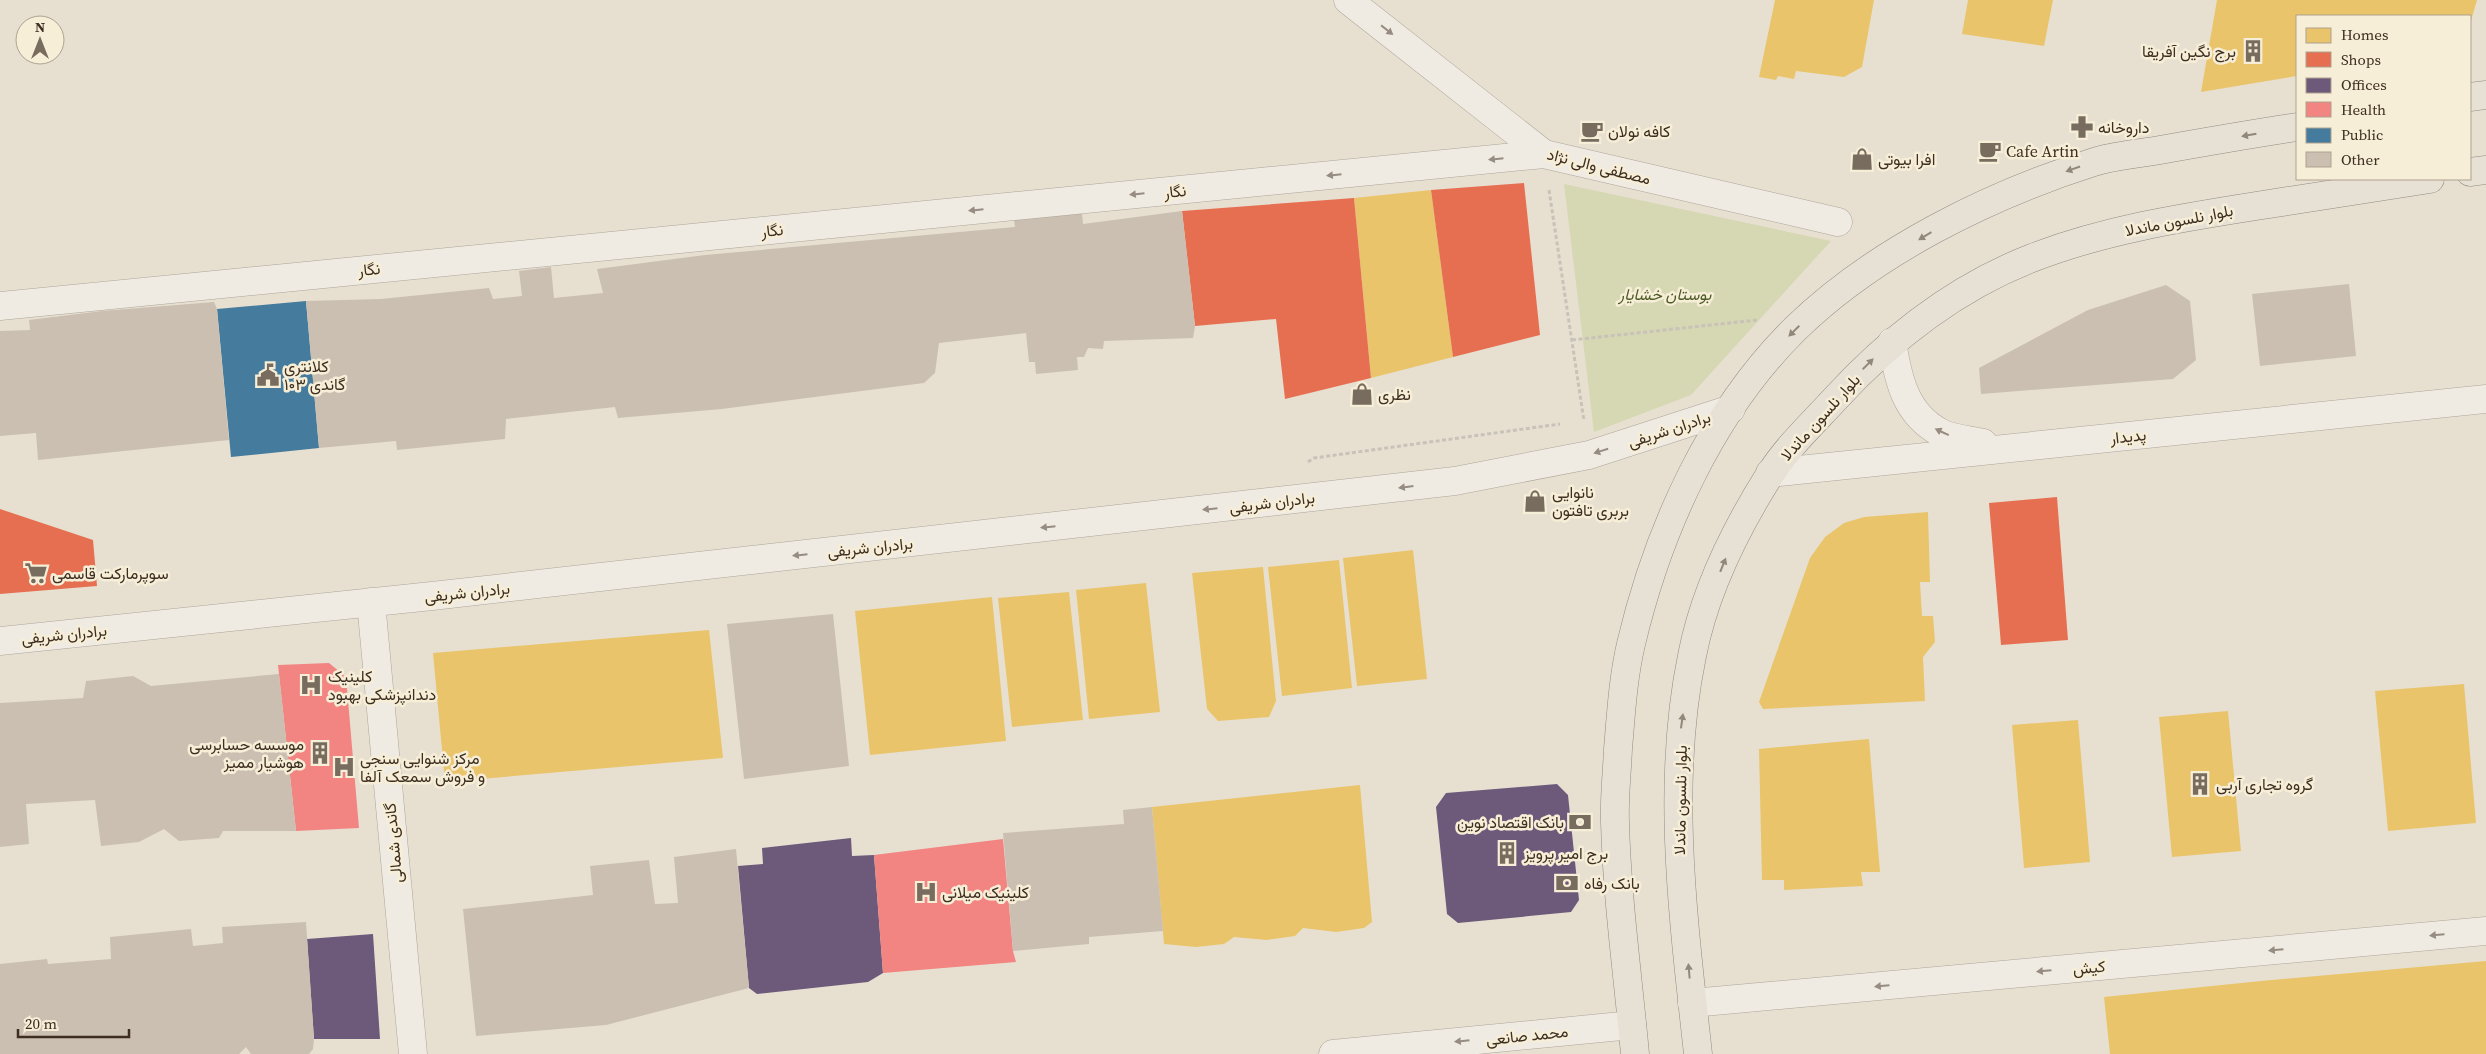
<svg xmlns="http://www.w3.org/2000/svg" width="2486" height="1054" viewBox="0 0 2486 1054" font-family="'Source Serif 4',Vazirmatn,serif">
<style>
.green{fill:#d6d7b3}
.homes{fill:#e9c46a}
.shops{fill:#e76f51}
.offices{fill:#6d597a}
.health{fill:#f28482}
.public{fill:#457b9d}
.building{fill:#cbbfb2}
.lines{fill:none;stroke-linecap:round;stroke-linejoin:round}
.minor-casing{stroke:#ada599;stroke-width:29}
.major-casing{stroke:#928b80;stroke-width:29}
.path{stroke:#c8c2b9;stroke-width:3;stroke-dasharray:4 2.5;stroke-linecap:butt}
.minor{stroke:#efebe3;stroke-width:28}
.major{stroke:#e6e1d4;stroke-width:28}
.oneway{fill:#968c82}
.oneway2{fill:#92887a}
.labels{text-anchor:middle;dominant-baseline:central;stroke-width:5;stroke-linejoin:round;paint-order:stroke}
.poi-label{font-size:16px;fill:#3d2e20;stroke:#f7eed8;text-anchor:start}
.street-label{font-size:16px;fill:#3d2e20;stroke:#f7eed8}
.park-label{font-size:16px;font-style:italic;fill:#4d5a26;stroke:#f7eed8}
</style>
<rect width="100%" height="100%" fill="#e7e0d1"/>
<path class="green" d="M 1564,184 L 1831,241 L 1691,395 L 1594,432 Z"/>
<path class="homes" d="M 1775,0 L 1874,0 L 1862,67 L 1844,77 L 1796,71 L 1794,79 L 1778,76 L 1776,80 L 1759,77 Z
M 1968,0 L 2053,0 L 2044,46 L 1962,34 Z
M 2217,0 L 2477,0 L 2470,24 L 2470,16 L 2297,16 L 2297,76 L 2201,92 Z
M 1431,190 L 1453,357 L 1371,378 L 1354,198 Z
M 1928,512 L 1930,582 L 1920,582 L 1922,616 L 1933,616 L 1935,642 L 1923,657 L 1925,701 L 1763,709 L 1759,702 L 1810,558 L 1825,537 L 1844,523 L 1864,517 Z
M 1413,550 L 1427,679 L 1357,686 L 1343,558 Z
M 1339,560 L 1352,688 L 1282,696 L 1268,567 Z
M 1263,567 L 1276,701 L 1269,717 L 1218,721 L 1207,709 L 1192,573 Z
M 1146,583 L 1160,712 L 1089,719 L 1076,590 Z
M 1069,592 L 1083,720 L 1012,727 L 998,598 Z
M 992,597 L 1006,741 L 870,755 L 855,611 Z
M 709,630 L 723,758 L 445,782 L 433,653 Z
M 2464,684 L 2476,823 L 2388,831 L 2375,691 Z
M 2228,711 L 2241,851 L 2172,857 L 2159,717 Z
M 2078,720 L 2090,862 L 2024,868 L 2012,725 Z
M 1869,739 L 1880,872 L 1861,872 L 1863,886 L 1784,890 L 1784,880 L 1762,880 L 1759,749 Z
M 1360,785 L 1372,922 L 1364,928 L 1336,932 L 1303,928 L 1295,936 L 1267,940 L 1234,937 L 1224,944 L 1196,947 L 1164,944 L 1152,807 Z
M 2486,961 L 2486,1054 L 2110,1054 L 2104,997 L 2261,981 Z"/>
<path class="shops" d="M 1524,183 L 1540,335 L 1453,357 L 1431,190 Z
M 1354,198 L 1371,378 L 1285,399 L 1276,319 L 1195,326 L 1182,211 Z
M 2057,497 L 2068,640 L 2001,645 L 1989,503 Z
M 0,509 L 93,540 L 97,586 L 0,594 Z"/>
<path class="offices" d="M 1557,784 L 1568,795 L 1579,900 L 1571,912 L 1458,923 L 1447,914 L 1436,807 L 1446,793 Z
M 851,838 L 852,856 L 874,855 L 883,973 L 868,982 L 757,994 L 749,988 L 738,866 L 763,864 L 762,848 Z
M 373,934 L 380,1039 L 314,1039 L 307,939 Z"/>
<path class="health" d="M 329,663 L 346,677 L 359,828 L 296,831 L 278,665 Z
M 1003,839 L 1013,951 L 1016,962 L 883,973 L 874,855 Z"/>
<path class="public" d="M 306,301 L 319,448 L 231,457 L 217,309 Z"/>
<path class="building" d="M 1182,211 L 1195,326 L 1193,338 L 1104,341 L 1103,349 L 1088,348 L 1084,357 L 1077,357 L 1078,370 L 1036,374 L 1035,362 L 1029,362 L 1026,333 L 939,343 L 935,373 L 924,383 L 722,409 L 618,418 L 615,407 L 506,419 L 505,439 L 397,450 L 396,441 L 319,448 L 306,301 L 381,299 L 489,288 L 493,299 L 522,296 L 519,271 L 551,267 L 554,298 L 603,293 L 597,269 L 705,255 L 1015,227 L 1014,220 L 1082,213 L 1083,224 Z
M 2349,284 L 2356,356 L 2260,366 L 2252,294 Z
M 2166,285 L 2190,301 L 2196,360 L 2173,379 L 1981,394 L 1979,368 L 2088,310 Z
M 214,302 L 217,309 L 229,440 L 38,460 L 36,433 L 0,436 L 0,331 L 30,330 L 29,320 L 102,311 Z
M 833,614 L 849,766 L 744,779 L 727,624 Z
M 279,674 L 296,831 L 223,831 L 219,838 L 179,841 L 164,829 L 139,842 L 101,846 L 95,800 L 26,804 L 29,844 L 0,847 L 0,703 L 83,698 L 86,681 L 133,676 L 151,686 Z
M 1152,807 L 1163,931 L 1089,937 L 1089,944 L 1013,951 L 1003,833 L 1124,824 L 1123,810 Z
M 736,849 L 749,988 L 606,1025 L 476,1036 L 463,909 L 593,895 L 590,866 L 649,860 L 655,904 L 678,903 L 674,857 Z
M 306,922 L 314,1039 L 313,1049 L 309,1054 L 251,1054 L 246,1047 L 239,1054 L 0,1054 L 0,964 L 47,959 L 48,964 L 111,959 L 110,937 L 191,929 L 193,946 L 223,943 L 222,927 Z"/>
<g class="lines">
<defs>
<path id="minor" d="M 1348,0 L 1544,154 L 1838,222
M 0,306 L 1544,154
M 1892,342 C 1898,379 1905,414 1941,433 C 1953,439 1970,440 1983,443
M 1770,473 L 2486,399
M 371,602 L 413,1054
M 0,641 L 432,596 L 1455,481 L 1589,455 L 1731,409
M 1692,1003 L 2486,931
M 1333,1054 L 1632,1025"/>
<path id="major" d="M 2470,97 L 2486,95
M 2470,172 L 2486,170
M 1635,1054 C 1628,977 1617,899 1615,822 C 1614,798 1617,773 1618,749 C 1621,714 1623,678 1631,644 C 1658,530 1711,412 1795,329 C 1874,252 1989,195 2094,162 C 2115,155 2138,154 2160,150 C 2205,142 2251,134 2297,127
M 1698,1054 C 1684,924 1665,786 1692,656 C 1704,593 1735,530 1769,476 C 1786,448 1813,423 1835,399 C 1890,339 1955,288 2032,258 C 2104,230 2180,218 2256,206 C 2314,197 2372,188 2430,179"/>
</defs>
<use href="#minor" class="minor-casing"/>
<use href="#major" class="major-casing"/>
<path class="path" d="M 1549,190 L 1584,421
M 1572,340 L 1757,320
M 1308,462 L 1314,458 L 1560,424"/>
<use href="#minor" class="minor"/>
<use href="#major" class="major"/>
</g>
<defs><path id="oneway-solid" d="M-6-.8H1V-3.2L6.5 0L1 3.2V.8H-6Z" transform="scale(1.25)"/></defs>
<g class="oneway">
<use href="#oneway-solid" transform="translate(1387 30) rotate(38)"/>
<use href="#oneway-solid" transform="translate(1496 159) rotate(174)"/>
<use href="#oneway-solid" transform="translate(1334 175) rotate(174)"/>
<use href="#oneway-solid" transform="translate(1137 194) rotate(174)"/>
<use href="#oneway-solid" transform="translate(976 210) rotate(174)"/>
<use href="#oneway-solid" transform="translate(1942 432) rotate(-155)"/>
<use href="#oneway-solid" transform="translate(1601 451) rotate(163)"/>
<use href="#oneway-solid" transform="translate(1406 487) rotate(173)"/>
<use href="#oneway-solid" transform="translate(1210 509) rotate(174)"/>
<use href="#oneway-solid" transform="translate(1048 527) rotate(174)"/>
<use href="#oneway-solid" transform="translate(800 555) rotate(174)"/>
<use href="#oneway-solid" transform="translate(2437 935) rotate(175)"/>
<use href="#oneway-solid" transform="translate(2276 950) rotate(175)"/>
<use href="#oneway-solid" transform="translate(2044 971) rotate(175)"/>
<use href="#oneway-solid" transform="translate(1882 986) rotate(175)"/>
<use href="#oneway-solid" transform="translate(1462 1041) rotate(174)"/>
</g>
<g class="oneway2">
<use href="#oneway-solid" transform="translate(2249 135) rotate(170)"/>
<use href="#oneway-solid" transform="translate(2073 169) rotate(161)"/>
<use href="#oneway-solid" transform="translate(1925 236) rotate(149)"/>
<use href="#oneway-solid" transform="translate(1794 331) rotate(135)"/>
<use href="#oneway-solid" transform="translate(1868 364) rotate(-45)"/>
<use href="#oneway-solid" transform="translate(1723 565) rotate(-68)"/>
<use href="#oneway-solid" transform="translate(1682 721) rotate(-82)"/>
<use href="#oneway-solid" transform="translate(1689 971) rotate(-95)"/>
</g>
<defs>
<symbol id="building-bare" viewBox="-9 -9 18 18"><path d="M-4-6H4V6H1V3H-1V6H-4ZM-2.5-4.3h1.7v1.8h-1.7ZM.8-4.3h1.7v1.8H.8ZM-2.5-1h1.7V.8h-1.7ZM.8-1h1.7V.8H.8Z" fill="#786c5e" stroke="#f7eed8" stroke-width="2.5" paint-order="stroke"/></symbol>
<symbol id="pharmacy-bare" viewBox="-9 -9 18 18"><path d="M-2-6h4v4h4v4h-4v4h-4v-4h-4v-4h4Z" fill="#786c5e" stroke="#f7eed8" stroke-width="2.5" paint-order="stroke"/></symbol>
<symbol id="cafe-bare" viewBox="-9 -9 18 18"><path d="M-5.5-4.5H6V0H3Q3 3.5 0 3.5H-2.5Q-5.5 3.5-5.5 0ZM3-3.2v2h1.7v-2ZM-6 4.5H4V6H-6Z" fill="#786c5e" stroke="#f7eed8" stroke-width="2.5" paint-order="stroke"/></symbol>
<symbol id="shop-bare" viewBox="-9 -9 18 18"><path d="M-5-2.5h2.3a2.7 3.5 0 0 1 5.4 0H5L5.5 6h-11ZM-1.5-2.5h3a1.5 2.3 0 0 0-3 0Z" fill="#786c5e" stroke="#f7eed8" stroke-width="2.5" paint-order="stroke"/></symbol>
<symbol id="civic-bare" viewBox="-9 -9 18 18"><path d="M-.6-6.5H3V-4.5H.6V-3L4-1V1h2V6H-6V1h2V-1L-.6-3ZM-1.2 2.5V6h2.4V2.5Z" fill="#786c5e" stroke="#f7eed8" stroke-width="2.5" paint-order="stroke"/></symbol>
<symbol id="supermarket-bare" viewBox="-9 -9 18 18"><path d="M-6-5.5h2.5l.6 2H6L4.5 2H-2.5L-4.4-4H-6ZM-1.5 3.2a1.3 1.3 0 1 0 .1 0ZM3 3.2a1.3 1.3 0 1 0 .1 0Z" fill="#786c5e" stroke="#f7eed8" stroke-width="2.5" paint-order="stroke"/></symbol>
<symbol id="hospital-bare" viewBox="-9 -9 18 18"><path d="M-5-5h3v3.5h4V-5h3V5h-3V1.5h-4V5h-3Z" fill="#786c5e" stroke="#f7eed8" stroke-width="2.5" paint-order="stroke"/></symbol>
<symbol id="bank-bare" viewBox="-9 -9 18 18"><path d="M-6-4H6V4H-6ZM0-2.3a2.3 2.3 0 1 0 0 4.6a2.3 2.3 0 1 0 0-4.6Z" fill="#786c5e" stroke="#f7eed8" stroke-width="2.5" paint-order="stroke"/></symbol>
</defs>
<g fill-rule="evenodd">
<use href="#building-bare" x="2237" y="35" width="32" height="32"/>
<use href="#pharmacy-bare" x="2066" y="111" width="32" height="32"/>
<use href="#cafe-bare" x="1576" y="115" width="32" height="32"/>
<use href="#cafe-bare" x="1974" y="135" width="32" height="32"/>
<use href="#shop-bare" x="1846" y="143" width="32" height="32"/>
<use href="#civic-bare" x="252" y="359" width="32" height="32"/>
<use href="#shop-bare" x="1346" y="378" width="32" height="32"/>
<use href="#shop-bare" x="1519" y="485" width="32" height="32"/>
<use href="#supermarket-bare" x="20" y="557" width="32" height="32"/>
<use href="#hospital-bare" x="295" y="669" width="32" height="32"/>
<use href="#building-bare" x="304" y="737" width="32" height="32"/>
<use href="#hospital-bare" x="328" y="751" width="32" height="32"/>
<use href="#building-bare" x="2184" y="768" width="32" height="32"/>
<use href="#bank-bare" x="1564" y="806" width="32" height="32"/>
<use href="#building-bare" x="1491" y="837" width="32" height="32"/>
<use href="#bank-bare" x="1551" y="867" width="32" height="32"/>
<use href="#hospital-bare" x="910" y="876" width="32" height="32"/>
</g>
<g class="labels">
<g class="poi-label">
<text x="2236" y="51" text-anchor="end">برج نگین آفریقا</text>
<text x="2098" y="127">داروخانه</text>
<text x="1608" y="131">کافه نولان</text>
<text x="2006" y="151">Cafe Artin</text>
<text x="1878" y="159">افرا بيوتى</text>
<text x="284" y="366">کلانتری<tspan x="284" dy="18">۱۰۳ گاندی</tspan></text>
<text x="1378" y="394">نظری</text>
<text x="1552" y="492">نانوایی<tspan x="1552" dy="18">بربری تافتون</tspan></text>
<text x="52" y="573">سوپرمارکت قاسمی</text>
<text x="328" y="676">کلینیک<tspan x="328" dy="18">دندانپزشکی بهبود</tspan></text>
<text x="304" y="744" text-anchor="end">موسسه حسابرسی<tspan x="304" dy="18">هوشیار ممیز</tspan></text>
<text x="360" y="758">مرکز شنوایی سنجی<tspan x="360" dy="18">و فروش سمعک آلفا</tspan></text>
<text x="2216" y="784">گروه تجاری آربی</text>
<text x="1564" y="822" text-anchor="end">بانک اقتصاد نوین</text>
<text x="1524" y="853">برج امیر پرویز</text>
<text x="1584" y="883">بانک رفاه</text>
<text x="942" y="892">کلینیک میلانی</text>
</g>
<g class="street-label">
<text transform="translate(1599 166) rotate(14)">مصطفی والی نژاد</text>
<text transform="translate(1175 191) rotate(-6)">نگار</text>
<text transform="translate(2179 220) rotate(-11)">بلوار نلسون ماندلا</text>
<text transform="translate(772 230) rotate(-6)">نگار</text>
<text transform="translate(369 269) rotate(-6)">نگار</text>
<text transform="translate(1820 417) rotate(-48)">بلوار نلسون ماندلا</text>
<text transform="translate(1669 429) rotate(-18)">برادران شریفی</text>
<text transform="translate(2128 436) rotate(-6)">پدیدار</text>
<text transform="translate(1272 502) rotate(-7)">برادران شریفی</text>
<text transform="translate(870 547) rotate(-6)">برادران شریفی</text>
<text transform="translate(467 592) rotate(-6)">برادران شریفی</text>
<text transform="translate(64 634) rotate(-6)">برادران شریفی</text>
<text transform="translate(1680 800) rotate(-89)">بلوار نلسون ماندلا</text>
<text transform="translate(393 843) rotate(-95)">گاندی شمالی</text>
<text transform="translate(2089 967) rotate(-5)">کیش</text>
<text transform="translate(1527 1035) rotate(-6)">محمد صانعی</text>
</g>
<g class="park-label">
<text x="1665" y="294">بوستان خشایار</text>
</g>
</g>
<rect x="2296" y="15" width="175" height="165" fill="#f7eed8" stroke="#ada18e"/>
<rect x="2306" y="28" width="25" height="15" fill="#e9c46a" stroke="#ada18e"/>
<text x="2341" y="40" font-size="15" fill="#3d2e20">Homes</text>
<rect x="2306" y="52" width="25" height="15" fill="#e76f51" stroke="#ada18e"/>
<text x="2341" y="65" font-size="15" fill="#3d2e20">Shops</text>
<rect x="2306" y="78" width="25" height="15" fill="#6d597a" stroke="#ada18e"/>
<text x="2341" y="90" font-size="15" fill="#3d2e20">Offices</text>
<rect x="2306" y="102" width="25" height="15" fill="#f28482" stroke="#ada18e"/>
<text x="2341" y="115" font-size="15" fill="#3d2e20">Health</text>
<rect x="2306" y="128" width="25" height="15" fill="#457b9d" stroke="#ada18e"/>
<text x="2341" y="140" font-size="15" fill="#3d2e20">Public</text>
<rect x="2306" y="152" width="25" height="15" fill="#cbbfb2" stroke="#ada18e"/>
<text x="2341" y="165" font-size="15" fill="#3d2e20">Other</text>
<g transform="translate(40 40)"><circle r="24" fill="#f7eed8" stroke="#ada18e"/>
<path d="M0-4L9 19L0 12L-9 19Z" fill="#786c5e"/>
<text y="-8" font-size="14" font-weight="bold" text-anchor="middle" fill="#3d2e20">N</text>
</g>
<path d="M18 1029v8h111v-8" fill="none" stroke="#3d2e20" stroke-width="2.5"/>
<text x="25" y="1029" font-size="15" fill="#3d2e20" stroke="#f7eed8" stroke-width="4" paint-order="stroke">20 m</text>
</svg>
